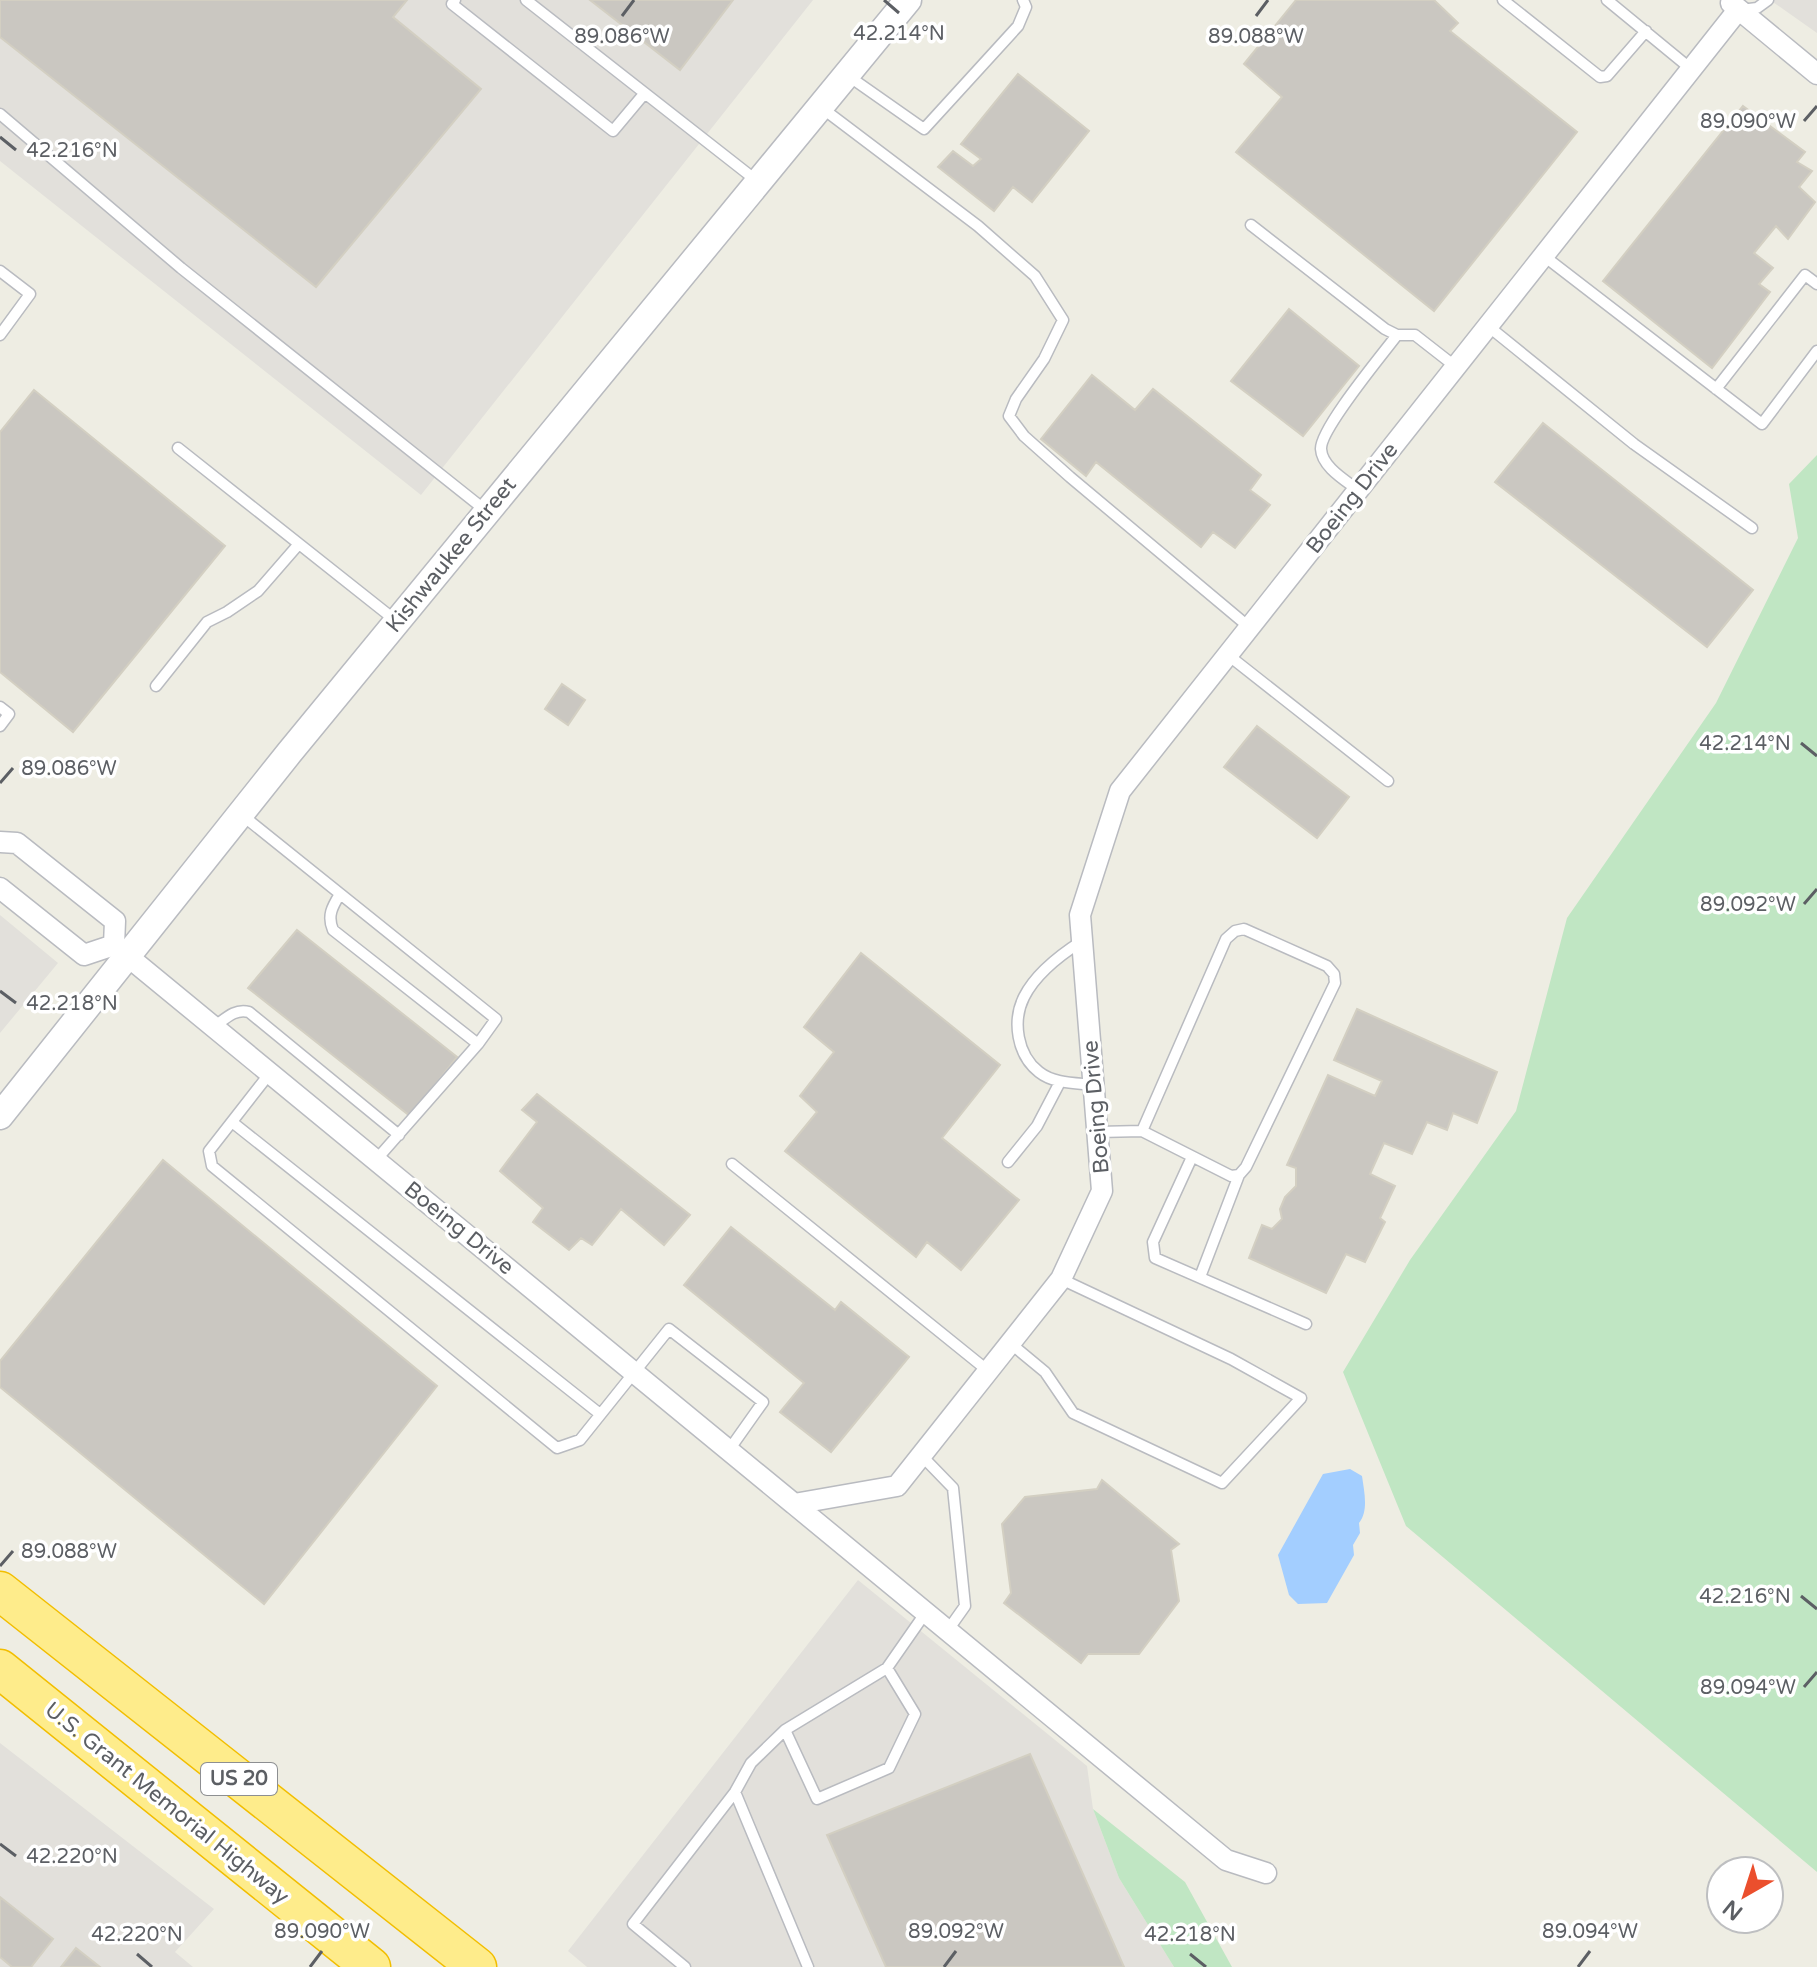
<svg xmlns="http://www.w3.org/2000/svg" width="1817" height="1967" viewBox="0 0 1817 1967" font-family="'Varela Round',sans-serif">
<style>
.industrial{fill:#e2e0db}
.green{fill:#c0e6c3}
.water{fill:#a3ceff}
.building{fill:#cac7c1;stroke:#d3cfc2;stroke-width:2}
.lines{fill:none;stroke-linecap:round;stroke-linejoin:round}
.service-casing{stroke:#b9bbc0;stroke-width:13}
.minor-casing{stroke:#b9bbc0;stroke-width:23}
.tertiary-casing{stroke:#b9bbc0;stroke-width:29}
.motorway-casing{stroke:#f2be00;stroke-width:41}
.service{stroke:#fff;stroke-width:10}
.minor{stroke:#fff;stroke-width:20}
.tertiary{stroke:#fff;stroke-width:26}
.motorway{stroke:#feec8b;stroke-width:38}
.ticks{fill:none;stroke:#5c5f64;stroke-width:3}
.labels{text-anchor:middle;dominant-baseline:central;stroke-width:7;stroke-linejoin:round;paint-order:stroke}
.shield{fill:#fff;stroke:#8d8f92;stroke-width:2}
.shield-label{font-size:20px;font-weight:bold;fill:#5c5f64}
.street-label{font-size:22px;fill:#5c5f64;stroke:#fff}
.ticks-label{font-size:20px;text-anchor:middle;fill:#5c5f64;stroke:#fff;stroke-width:7;stroke-linejoin:round;paint-order:stroke}
</style>
<rect width="100%" height="100%" fill="#eeede3"/>
<path class="industrial" d="M 0,0 L 813,0 L 421,495 L 0,161 Z
M 1770,0 L 1817,0 L 1817,33 Z
M 0,915 L 58,963 L 0,1033 Z
M 858,1580 L 1087,1766 L 1093,1809 L 1119,1878 L 1174,1967 L 587,1967 L 568,1951 Z
M 0,1743 L 214,1909 L 175,1952 L 193,1967 L 0,1967 Z"/>
<path class="green" d="M 1817,455 L 1817,1872 L 1406,1526 L 1343,1372 L 1410,1260 L 1516,1111 L 1567,918 L 1716,703 L 1798,538 L 1789,484 Z
M 1093,1809 L 1185,1882 L 1232,1967 L 1174,1967 L 1119,1878 Z"/>
<path class="water" d="M 1350,1469 L 1362,1476 C 1364,1491 1369,1511 1359,1523 L 1360,1533 L 1353,1545 L 1354,1555 L 1327,1603 L 1298,1604 L 1289,1595 L 1278,1555 L 1323,1474 Z"/>
<path class="building" d="M 0,0 L 407,0 L 393,17 L 481,89 L 316,287 L 0,37 Z
M 590,0 L 733,0 L 680,70 Z
M 1296,0 L 1434,0 L 1458,23 L 1450,31 L 1577,132 L 1434,311 L 1236,152 L 1282,97 L 1244,64 Z
M 1018,74 L 1089,131 L 1032,202 L 1013,187 L 994,211 L 938,167 L 953,151 L 973,166 L 981,159 L 961,144 Z
M 1743,106 L 1805,152 L 1797,162 L 1812,171 L 1799,187 L 1815,202 L 1788,239 L 1776,226 L 1754,253 L 1773,268 L 1759,284 L 1770,292 L 1712,368 L 1603,281 Z
M 1289,309 L 1359,366 L 1303,436 L 1231,381 Z
M 1092,375 L 1135,410 L 1153,389 L 1261,475 L 1250,490 L 1270,505 L 1235,548 L 1213,532 L 1201,547 L 1096,462 L 1086,476 L 1041,439 Z
M 34,390 L 225,546 L 73,732 L 0,672 L 0,432 Z
M 1543,423 L 1753,590 L 1707,647 L 1495,482 Z
M 562,684 L 585,700 L 568,725 L 545,709 Z
M 1257,726 L 1349,797 L 1317,838 L 1224,767 Z
M 297,930 L 457,1057 L 410,1116 L 248,988 Z
M 861,953 L 1000,1065 L 942,1138 L 1019,1200 L 961,1270 L 927,1242 L 916,1257 L 785,1151 L 817,1112 L 800,1096 L 834,1052 L 804,1027 Z
M 1357,1009 L 1497,1072 L 1477,1123 L 1453,1113 L 1447,1130 L 1427,1122 L 1412,1154 L 1384,1143 L 1370,1174 L 1395,1186 L 1380,1218 L 1385,1222 L 1365,1262 L 1346,1254 L 1326,1293 L 1249,1258 L 1262,1225 L 1272,1229 L 1282,1219 L 1280,1209 L 1285,1197 L 1296,1186 L 1296,1168 L 1287,1165 L 1328,1075 L 1375,1096 L 1382,1081 L 1334,1060 Z
M 537,1094 L 690,1215 L 664,1245 L 621,1209 L 592,1245 L 581,1238 L 569,1250 L 533,1222 L 543,1208 L 500,1171 L 537,1122 L 522,1110 Z
M 163,1160 L 437,1386 L 264,1604 L 0,1387 L 0,1361 Z
M 731,1227 L 835,1310 L 841,1302 L 909,1357 L 831,1452 L 780,1412 L 804,1383 L 684,1285 Z
M 1102,1480 L 1179,1544 L 1171,1550 L 1179,1601 L 1139,1654 L 1088,1654 L 1081,1663 L 1004,1603 L 1011,1593 L 1002,1524 L 1025,1497 L 1097,1489 Z
M 1030,1754 L 1124,1967 L 886,1967 L 827,1835 Z
M 0,1897 L 53,1939 L 31,1967 L 12,1967 L 0,1957 Z
M 76,1948 L 100,1967 L 61,1967 Z"/>
<g class="lines">
<defs>
<path id="service" d="M 455,0 L 452,4 L 613,131 L 644,94
M 526,0 L 757,181
M 1503,0 L 1600,77 L 1607,76 L 1646,31
M 1607,0 L 1691,69
M 1741,10 L 1757,8 L 1768,0
M 847,75 L 924,129 L 1018,26 L 1026,7 L 1023,0
M 822,108 L 978,226 L 1035,276 L 1063,320 L 1044,359 L 1016,399 L 1009,416 L 1024,436 L 1070,477 L 1249,627
M 0,114 L 181,268 L 485,510
M 1251,225 L 1385,329 L 1397,335 L 1415,335 L 1456,367
M 1544,256 L 1762,424 L 1817,351
M 0,271 L 30,294 L 0,335
M 1488,326 L 1634,444 L 1752,528
M 1716,389 L 1805,275 L 1817,284
M 178,448 L 395,620
M 1358,490 C 1345,480 1322,467 1321,449 C 1320,429 1382,355 1397,335
M 1228,655 L 1388,781
M 156,686 L 207,622 L 227,612 L 258,591 L 298,545
M 0,707 L 9,714 L 0,726
M 242,815 L 496,1019 L 478,1044 L 376,1160
M 340,894 C 332,907 327,916 333,930 L 478,1044
M 1082,941 C 1060,955 1036,973 1024,997 C 1012,1021 1017,1055 1039,1072 C 1054,1084 1076,1083 1094,1085
M 214,1027 C 225,1019 235,1008 249,1012 L 399,1135
M 270,1073 L 209,1151 L 212,1166 L 557,1448 L 580,1440 L 669,1329 L 763,1402 L 729,1450
M 232,1122 L 600,1414
M 1098,1132 L 1142,1131 L 1231,1176 L 1239,1175 L 1246,1167 L 1335,983 L 1334,974 L 1327,966 L 1244,929 L 1235,931 L 1226,939 L 1142,1131
M 1192,1157 L 1153,1242 L 1155,1258 L 1306,1324
M 1008,1162 L 1037,1126 L 1060,1082
M 732,1164 L 987,1370
M 1200,1277 L 1239,1175
M 1010,1343 L 1045,1372 L 1073,1413 L 1222,1483 L 1301,1398 L 1231,1359 L 1061,1279
M 921,1455 L 953,1488 L 965,1606 L 948,1630
M 785,1730 L 817,1799 L 889,1768 L 915,1714 L 887,1668
M 735,1792 L 808,1967
M 685,1967 L 633,1924 L 735,1792 L 751,1763 L 785,1730 L 887,1668 L 926,1612"/>
<path id="minor" d="M 1731,3 L 1817,74
M 0,842 L 17,843 L 115,921 L 114,945
M 0,888 L 84,955 L 114,945
M 114,945 L 794,1504 L 897,1486 L 1061,1279 L 1102,1191 L 1080,915 L 1120,791 L 1738,10
M 794,1504 L 1226,1860 L 1266,1873"/>
<path id="tertiary" d="M 0,1116 L 289,753 L 908,0"/>
<path id="motorway" d="M 0,1591 L 477,1967
M 0,1669 L 371,1967"/>
</defs>
<use href="#service" class="service-casing"/>
<use href="#minor" class="minor-casing"/>
<use href="#tertiary" class="tertiary-casing"/>
<use href="#motorway" class="motorway-casing"/>
<use href="#service" class="service"/>
<use href="#minor" class="minor"/>
<use href="#tertiary" class="tertiary"/>
<use href="#motorway" class="motorway"/>
</g>
<path class="ticks" d="M 884,0 L 899,13M 622,16 L 634,0M 1256,16 L 1268,0M 1804,121 L 1817,106M 0,137 L 16,150M 1801,743 L 1817,756M 0,783 L 13,768M 1804,904 L 1817,889M 0,991 L 16,1003M 0,1566 L 13,1551M 1801,1596 L 1817,1609M 1804,1687 L 1817,1672M 0,1844 L 16,1856M 137,1954 L 152,1967M 1190,1954 L 1206,1967M 310,1967 L 322,1951M 944,1967 L 956,1951M 1578,1967 L 1590,1951"/>
<g class="labels">
<rect class="shield" x="201" y="1763" width="76" height="32" rx="6"/>
<g class="shield-label">
<text x="239" y="1779">US 20</text>
</g>
<g class="street-label">
<text transform="translate(1352 498) rotate(-52)">Boeing Drive</text>
<text transform="translate(451 555) rotate(-51)">Kishwaukee Street</text>
<text transform="translate(1096 1107) rotate(-95)">Boeing Drive</text>
<text transform="translate(459 1228) rotate(39)">Boeing Drive</text>
<text transform="translate(167 1803) rotate(39)">U.S. Grant Memorial Highway</text>
</g>
</g>
<g class="ticks-label">
<text x="899" y="40">42.214°N</text>
<text x="622" y="43">89.086°W</text>
<text x="1256" y="43">89.088°W</text>
<text x="1748" y="128">89.090°W</text>
<text x="72" y="157">42.216°N</text>
<text x="1745" y="750">42.214°N</text>
<text x="69" y="775">89.086°W</text>
<text x="1748" y="911">89.092°W</text>
<text x="72" y="1010">42.218°N</text>
<text x="69" y="1558">89.088°W</text>
<text x="1745" y="1603">42.216°N</text>
<text x="1748" y="1694">89.094°W</text>
<text x="72" y="1863">42.220°N</text>
<text x="322" y="1938">89.090°W</text>
<text x="956" y="1938">89.092°W</text>
<text x="1590" y="1938">89.094°W</text>
<text x="137" y="1941">42.220°N</text>
<text x="1190" y="1941">42.218°N</text>
</g>
<g transform="translate(1745 1895) rotate(219)"><circle r="38" fill="#ffffff" stroke="#bebfc1" stroke-width="2"/>
<path d="M0-6L14 30L0 20L-14 30Z" fill="#eb4f2d"/>
<text y="-12" font-size="22" font-weight="bold" text-anchor="middle" fill="#5c5f64">N</text>
</g>
</svg>
